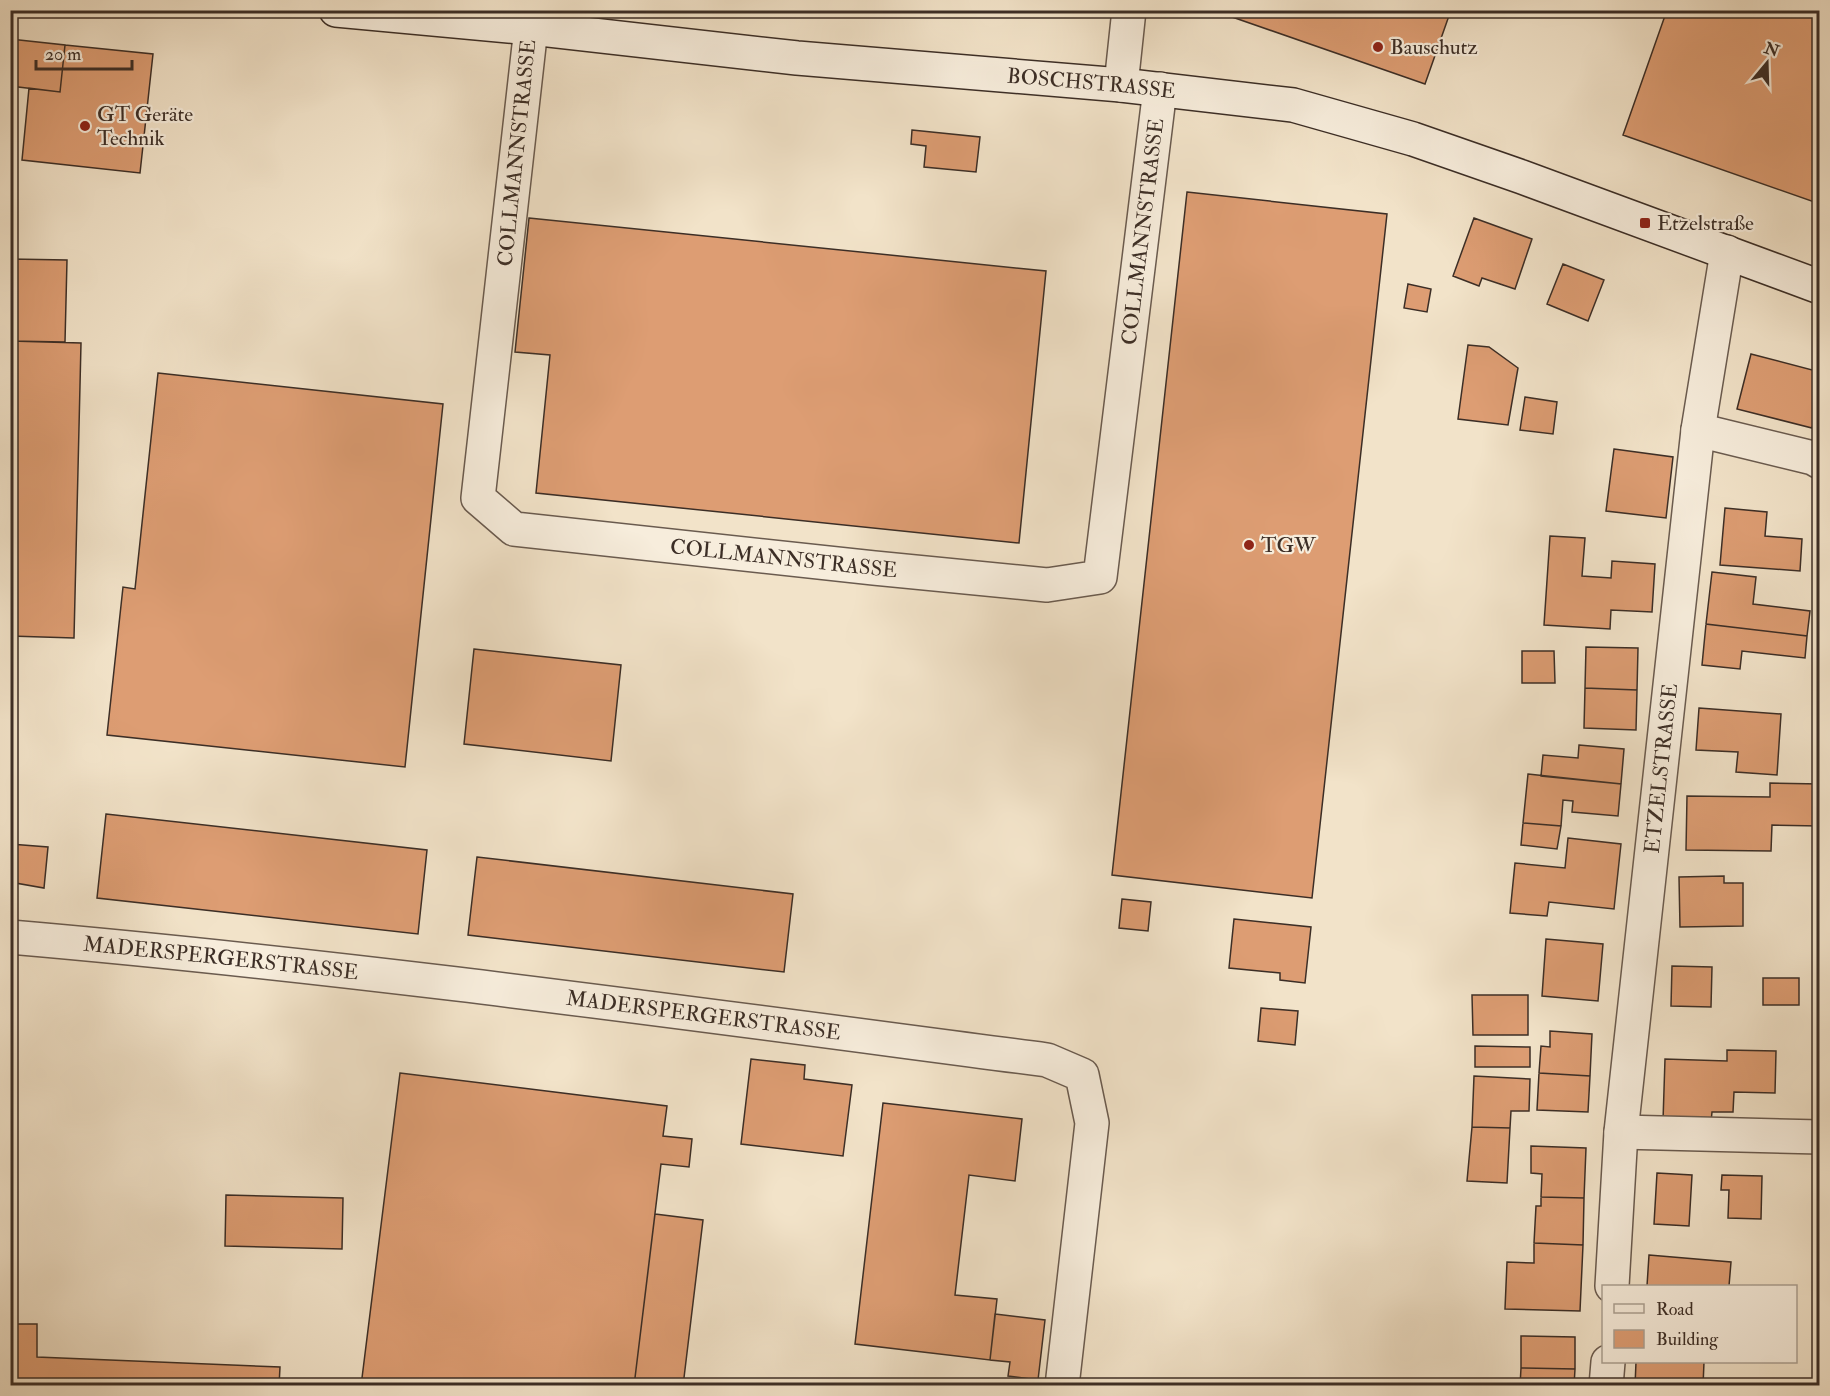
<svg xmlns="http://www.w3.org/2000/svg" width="1830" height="1396" viewBox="0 0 1830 1396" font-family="'IM FELL Double Pica',serif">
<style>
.building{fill:#dd9d73;stroke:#3c2e26;stroke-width:1.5}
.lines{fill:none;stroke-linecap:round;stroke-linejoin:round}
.minor-casing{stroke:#6a5b4f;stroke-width:36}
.secondary-casing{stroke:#3c2e26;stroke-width:36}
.minor{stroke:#f7eddc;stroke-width:33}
.secondary{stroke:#f7eddc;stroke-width:33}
.poi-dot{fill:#8f2418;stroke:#f7eddc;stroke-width:2}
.labels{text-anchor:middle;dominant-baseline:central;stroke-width:4.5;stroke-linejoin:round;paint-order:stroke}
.poi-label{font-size:21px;fill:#3c2e26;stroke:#f7eddc;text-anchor:start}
.street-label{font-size:21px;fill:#3c2e26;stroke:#f7eddc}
</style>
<rect width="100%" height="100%" fill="#f2e3c9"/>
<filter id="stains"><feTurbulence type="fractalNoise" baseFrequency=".00333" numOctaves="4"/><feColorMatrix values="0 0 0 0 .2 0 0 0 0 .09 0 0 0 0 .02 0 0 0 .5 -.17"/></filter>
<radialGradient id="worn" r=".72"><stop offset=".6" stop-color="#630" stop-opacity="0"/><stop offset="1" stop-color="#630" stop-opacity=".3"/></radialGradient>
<path class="building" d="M 1212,10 L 1451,10 L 1425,84 Z
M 1667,10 L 1820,10 L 1820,204 L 1623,135 Z
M 10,39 L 65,45 L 60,92 L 10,86 Z
M 65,45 L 153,54 L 140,173 L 22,160 L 29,88 L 60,92 Z
M 912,130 L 980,137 L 976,172 L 924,167 L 926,146 L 911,144 Z
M 1187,192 L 1387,214 L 1312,898 L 1112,875 Z
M 529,218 L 1046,271 L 1019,543 L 536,493 L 550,355 L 515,352 Z
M 1474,218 L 1532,239 L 1515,289 L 1482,278 L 1479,286 L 1453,276 Z
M 10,259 L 67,260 L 65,342 L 10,341 Z
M 1563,264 L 1604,280 L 1588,321 L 1547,304 Z
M 1408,284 L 1431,289 L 1427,312 L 1404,308 Z
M 10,341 L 81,343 L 74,638 L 10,636 Z
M 1468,345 L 1489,347 L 1518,368 L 1508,425 L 1458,419 Z
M 1751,354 L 1820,372 L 1820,399 L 1812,428 L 1737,409 Z
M 158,373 L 443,404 L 405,767 L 107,735 L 123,587 L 135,589 Z
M 1525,397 L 1557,402 L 1553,434 L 1520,430 Z
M 1614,449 L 1673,457 L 1666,518 L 1606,511 Z
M 1725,508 L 1767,512 L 1765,536 L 1802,539 L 1800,571 L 1720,565 Z
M 1550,536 L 1585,538 L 1582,576 L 1611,578 L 1612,561 L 1655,564 L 1652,612 L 1611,610 L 1610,629 L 1544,625 Z
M 1712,572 L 1756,577 L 1753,604 L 1810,611 L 1807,636 L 1706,624 Z
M 1706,624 L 1807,636 L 1805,658 L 1742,651 L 1740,669 L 1702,665 Z
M 1586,647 L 1638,648 L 1637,690 L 1585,688 Z
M 474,649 L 621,665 L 611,761 L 464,744 Z
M 1522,651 L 1554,651 L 1555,683 L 1522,683 Z
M 1585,688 L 1637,690 L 1636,730 L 1584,728 Z
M 1699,708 L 1781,714 L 1777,775 L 1736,772 L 1738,752 L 1696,750 Z
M 1579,745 L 1624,749 L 1621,784 L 1541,776 L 1543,755 L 1578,758 Z
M 1528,774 L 1621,784 L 1618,816 L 1572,812 L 1573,801 L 1563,800 L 1561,826 L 1523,823 Z
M 1770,783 L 1820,784 L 1819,826 L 1772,825 L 1771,851 L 1686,850 L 1687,796 L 1770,797 Z
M 106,814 L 427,850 L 418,934 L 97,898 Z
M 1523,823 L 1561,826 L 1557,849 L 1521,845 Z
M 1568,838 L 1621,844 L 1614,909 L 1549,902 L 1547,916 L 1510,913 L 1515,863 L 1565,868 Z
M 10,844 L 48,847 L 44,888 L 10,882 Z
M 477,857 L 793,894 L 784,972 L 468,935 Z
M 1724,876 L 1724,883 L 1743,883 L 1743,926 L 1680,927 L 1679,877 Z
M 1122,899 L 1151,902 L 1148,931 L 1119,928 Z
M 1234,919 L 1311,927 L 1305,983 L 1280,980 L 1280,973 L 1229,968 Z
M 1546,939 L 1603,944 L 1598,1001 L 1542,996 Z
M 1672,966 L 1712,967 L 1711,1007 L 1671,1006 Z
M 1763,978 L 1799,978 L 1799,1005 L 1763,1005 Z
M 1472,995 L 1528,995 L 1528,1035 L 1473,1035 Z
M 1261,1008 L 1298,1011 L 1295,1045 L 1258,1041 Z
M 1550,1031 L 1592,1034 L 1590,1076 L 1539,1073 L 1541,1046 L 1550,1047 Z
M 1475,1046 L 1530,1047 L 1530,1067 L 1475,1067 Z
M 1727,1050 L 1776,1051 L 1775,1093 L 1734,1092 L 1733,1112 L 1712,1112 L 1711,1122 L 1663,1121 L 1665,1059 L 1727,1061 Z
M 751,1059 L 805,1065 L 804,1079 L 852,1085 L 843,1156 L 741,1144 Z
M 400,1073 L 667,1106 L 663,1136 L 692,1139 L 689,1167 L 661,1164 L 634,1386 L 361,1386 Z
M 1539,1073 L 1590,1076 L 1588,1112 L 1537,1110 Z
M 1474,1076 L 1530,1079 L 1529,1111 L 1511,1111 L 1510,1128 L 1472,1127 Z
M 883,1103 L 1022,1119 L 1015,1181 L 969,1175 L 955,1295 L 997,1299 L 990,1360 L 855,1344 Z
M 1472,1127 L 1510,1128 L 1507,1183 L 1467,1181 Z
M 1531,1146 L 1586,1148 L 1584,1198 L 1541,1197 L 1542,1174 L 1531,1173 Z
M 1657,1173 L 1692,1175 L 1689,1226 L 1654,1224 Z
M 1722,1175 L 1762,1176 L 1761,1219 L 1728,1218 L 1729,1190 L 1721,1190 Z
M 226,1195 L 343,1198 L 342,1249 L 225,1246 Z
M 1541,1197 L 1584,1198 L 1583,1245 L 1534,1243 L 1536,1206 L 1541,1206 Z
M 655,1214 L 703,1220 L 683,1386 L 634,1386 Z
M 1534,1243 L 1583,1245 L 1580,1311 L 1505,1309 L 1507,1262 L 1534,1263 Z
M 1649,1255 L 1731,1262 L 1729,1286 L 1647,1286 Z
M 995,1314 L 1045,1320 L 1038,1380 L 1008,1376 L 1010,1362 L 990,1360 Z
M 10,1324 L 37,1324 L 37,1357 L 280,1367 L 279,1386 L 10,1386 Z
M 1521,1336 L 1575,1337 L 1575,1369 L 1521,1368 Z
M 1636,1362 L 1704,1362 L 1703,1386 L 1635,1386 Z
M 1521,1368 L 1575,1369 L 1574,1386 L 1520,1386 Z"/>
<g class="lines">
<defs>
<g id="minor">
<path id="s1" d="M 533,10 L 478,498 L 514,529 L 874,568 L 1047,585 L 1100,577 L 1160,89"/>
<path d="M 1121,85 L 1129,10"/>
<path d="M 1698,430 L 1813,458 L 1820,462"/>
<path id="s2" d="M 10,937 C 357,967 702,1015 1047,1060 L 1082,1075 L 1092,1123 L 1062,1386"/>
<path d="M 1621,1132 L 1820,1137"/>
<path id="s3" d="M 1612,1286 L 1621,1132 L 1698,430 L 1727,252"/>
<path d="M 1606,1386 L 1608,1362"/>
</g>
<g id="secondary">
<path id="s4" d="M 336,10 L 531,28 L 797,58 L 1121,85 L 1293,105 L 1413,139 L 1522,177 L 1820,287"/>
</g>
</defs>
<use href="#minor" class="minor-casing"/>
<use href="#secondary" class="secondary-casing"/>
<use href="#minor" class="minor"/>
<use href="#secondary" class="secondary"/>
</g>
<g class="poi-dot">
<circle cx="1378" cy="47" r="6"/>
<circle cx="85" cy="126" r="6"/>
<rect x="1639" y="217" width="12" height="12" rx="3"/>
<circle cx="1249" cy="545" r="6"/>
</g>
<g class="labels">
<g class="poi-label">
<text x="1390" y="47">Bauschutz</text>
<text x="97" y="114">GT Geräte<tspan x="97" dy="24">Technik</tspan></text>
<text x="1657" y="223">Etzelstraße</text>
<text x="1261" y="545">TGW</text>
</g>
<g class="street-label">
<text stroke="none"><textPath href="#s4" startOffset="759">BOSCHSTRASSE</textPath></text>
<text transform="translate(517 153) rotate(-84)">COLLMANNSTRASSE</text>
<text stroke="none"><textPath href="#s1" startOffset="1476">COLLMANNSTRASSE</textPath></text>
<text stroke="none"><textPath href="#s1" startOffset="810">COLLMANNSTRASSE</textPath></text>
<text stroke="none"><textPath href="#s3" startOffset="520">ETZELSTRASSE</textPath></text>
<text stroke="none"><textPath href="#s2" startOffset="212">MADERSPERGERSTRASSE</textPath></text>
<text stroke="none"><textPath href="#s2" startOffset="698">MADERSPERGERSTRASSE</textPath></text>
</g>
</g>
<rect width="1830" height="1396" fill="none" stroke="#f2e3c9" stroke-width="36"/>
<rect x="12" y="12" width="1806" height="1372" fill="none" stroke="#3c2e26" stroke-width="3"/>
<rect x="18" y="18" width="1794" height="1360" fill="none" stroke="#3c2e26" stroke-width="1.5"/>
<rect x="1602" y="1285" width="195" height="78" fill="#f7eddc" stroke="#aca193" stroke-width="1.5"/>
<rect x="1614" y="1304" width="30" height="9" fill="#f7eddc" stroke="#aca193" stroke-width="1.5"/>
<text x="1656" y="1315" font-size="18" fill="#3c2e26">Road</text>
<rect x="1614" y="1330" width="30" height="18" fill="#dd9d73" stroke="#aca193" stroke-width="1.5"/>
<text x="1656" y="1345" font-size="18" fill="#3c2e26">Building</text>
<g transform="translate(1767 63) rotate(19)" stroke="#f7eddc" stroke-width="4.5" paint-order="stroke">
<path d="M0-4.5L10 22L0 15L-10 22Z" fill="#3c2e26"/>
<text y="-9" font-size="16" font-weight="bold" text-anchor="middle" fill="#3c2e26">N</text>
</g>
<path d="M36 60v9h96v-9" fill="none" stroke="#3c2e26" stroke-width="3"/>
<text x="45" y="60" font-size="18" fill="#3c2e26" stroke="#f7eddc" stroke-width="4.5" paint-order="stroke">20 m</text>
<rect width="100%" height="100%" filter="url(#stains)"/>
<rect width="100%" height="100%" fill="url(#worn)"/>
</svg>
